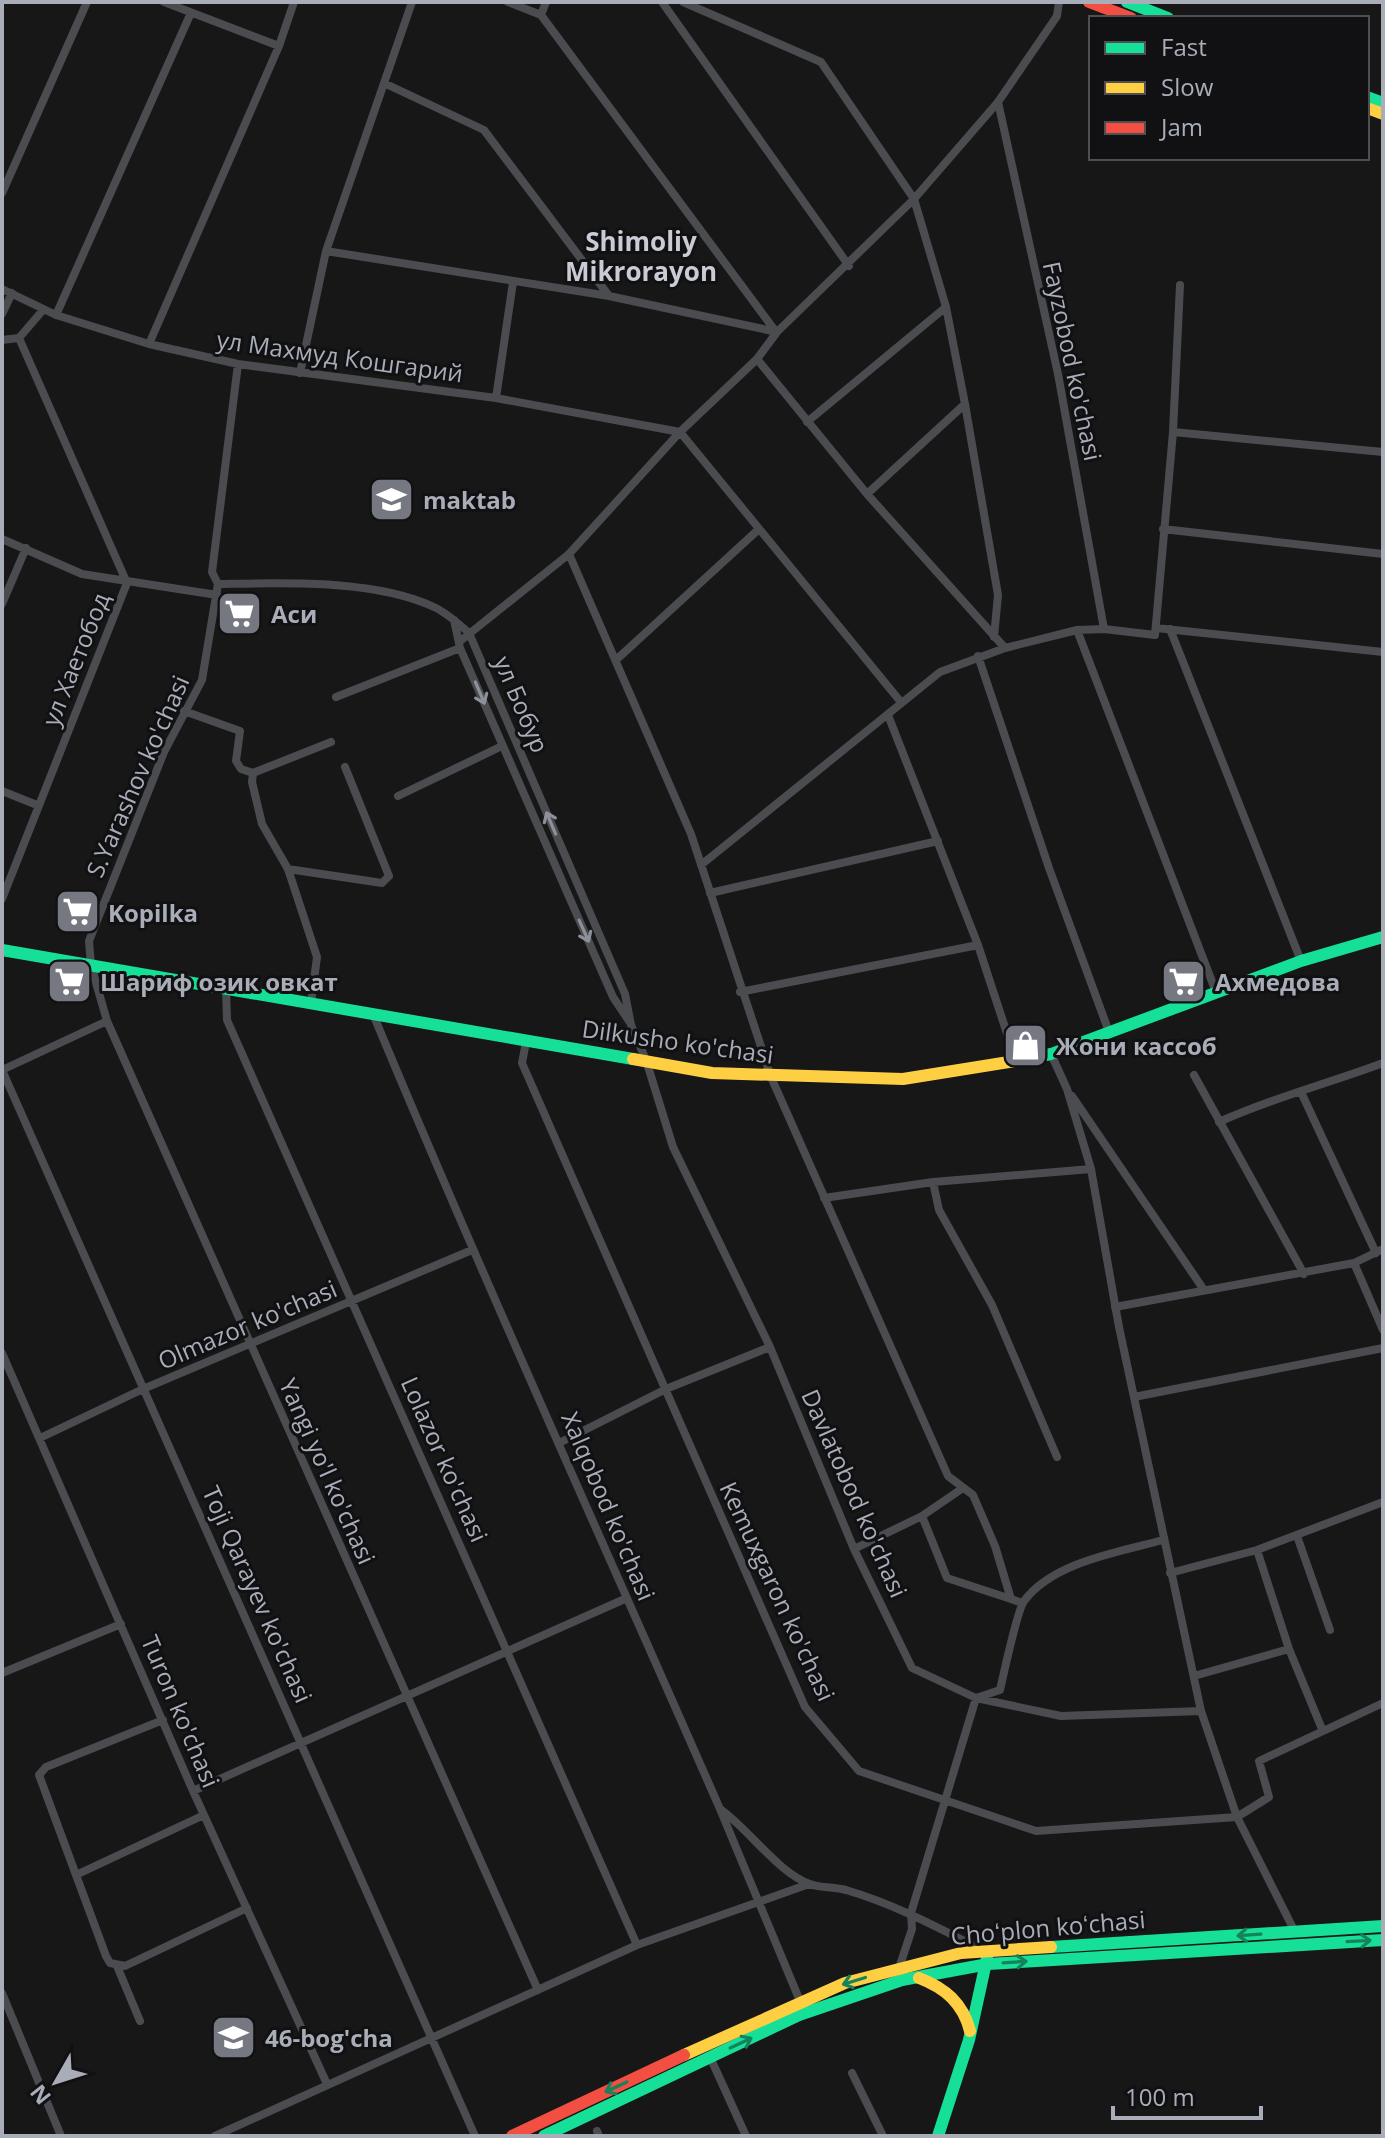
<svg xmlns="http://www.w3.org/2000/svg" width="1385" height="2138" viewBox="0 0 1385 2138" font-family="'Open Sans',sans-serif">
<style>
.lines{fill:none;stroke-linecap:round;stroke-linejoin:round}
.street{stroke:#4b4c50;stroke-width:8}
.fast{stroke:#16e098;stroke-width:12}
.slow{stroke:#ffcf43;stroke-width:12}
.jam{stroke:#f24e42;stroke-width:12}
.oneway{stroke:#8c9099}
.oneway2{stroke:#14835c}
.labels{text-anchor:middle;dominant-baseline:central;stroke-width:6;stroke-linejoin:round;paint-order:stroke}
.street-label{font-size:24px;fill:#a8adb8;stroke:#111113}
.poi-label{font-size:24px;font-weight:bold;fill:#a8adb8;stroke:#111113;text-anchor:start}
.neighbourhood-label{font-size:26px;font-weight:bold;fill:#c9ccd4;stroke:#111113}
</style>
<rect width="100%" height="100%" fill="#171717"/>
<g class="lines">
<path class="street" d="M 164,2 L 279,46
M 508,2 L 541,15 L 776,332
M 662,2 L 849,266
M 683,2 L 821,62 L 914,199 L 946,307 L 965,404 L 998,595 L 994,637
M 541,15 L 546,2
M 386,84 L 484,130 L 609,296
M 998,102 L 1058,374 L 1104,629
M 2,193 L 87,2
M 326,251 L 609,296 L 777,332
M 2,289 L 56,315 L 149,344 L 238,364 L 496,398 L 680,432
M 2,314 L 12,293
M 56,315 L 190,15
M 2,340 L 19,338
M 149,344 L 279,46 L 294,2
M 757,359 L 867,494 L 1005,648
M 238,364 L 212,572 L 218,584 L 202,680 L 164,752 L 89,941 L 91,965 L 107,1021 L 538,1990
M 300,373 L 326,251 L 412,2
M 496,398 L 513,282
M 807,422 L 946,307
M 680,432 L 900,701
M 1173,432 L 1383,452
M 867,494 L 965,404
M 1163,529 L 1383,554
M 2,539 L 82,574 L 217,595
M 569,554 L 691,834 L 771,1077 L 948,1476 L 973,1495 L 995,1546 L 1011,1599 L 1022,1603
M 218,584 C 284,583 374,579 434,607 C 447,613 459,624 469,633 L 625,994 L 631,1025 L 646,1060 L 673,1147 L 770,1347 L 854,1549 L 912,1668 L 976,1698 L 1061,1716 L 1201,1711
M 2,604 L 26,548
M 454,620 L 460,648 L 613,997 L 629,1021
M 1156,628 L 1383,652
M 1170,629 L 1301,961
M 1077,630 L 1216,992
M 459,642 L 569,554 L 680,432 L 757,359 L 777,332 L 914,199 L 998,102 L 1057,16 L 1059,2
M 978,656 L 1049,868 L 1109,1032
M 616,660 L 759,529
M 336,697 L 460,648
M 184,711 L 240,731 L 236,761 L 241,769 L 253,773
M 888,715 L 978,945 L 1016,1061
M 2,791 L 37,805
M 398,796 L 502,746
M 701,865 L 940,672 L 1005,648 L 1077,630 L 1104,629 L 1155,635 L 1173,432 L 1180,285
M 288,869 L 382,883 L 389,876 L 345,767
M 710,893 L 938,841
M 2,899 L 127,583 L 19,338 L 43,310
M 226,988 L 227,1020 L 637,1945
M 740,992 L 978,945
M 311,1003 L 317,957 L 288,869 L 262,824 L 252,782 L 253,773 L 331,742
M 373,1014 C 484,1281 604,1544 720,1809 C 749,1829 778,1873 810,1884 C 821,1888 834,1887 846,1890 C 894,1904 937,1927 982,1950
M 526,1042 L 522,1063 L 805,1707 L 859,1771 L 1036,1831 L 1237,1817 L 1269,1797 L 1259,1761 L 1383,1703
M 1051,1054 L 1067,1089 L 1091,1169 L 1119,1327 L 1201,1711 L 1237,1817 L 1295,1932
M 2,1070 L 475,2136
M 2,1070 L 107,1021
M 1194,1075 L 1304,1274
M 1301,1092 L 1376,1253
M 1072,1096 L 1204,1290
M 1219,1122 C 1274,1097 1327,1084 1383,1063
M 933,1182 L 939,1210 L 992,1305 L 1057,1457
M 824,1198 L 933,1182 L 1091,1169
M 1354,1263 L 1383,1249
M 1115,1307 L 1354,1263 L 1383,1330
M 2,1353 L 193,1791 L 327,2084
M 1134,1397 L 1383,1348
M 40,1438 L 143,1389 L 472,1250
M 561,1442 L 666,1389 L 770,1347
M 922,1516 L 947,1578 L 1011,1599
M 1297,1536 L 1330,1630
M 854,1549 L 922,1516 L 963,1488
M 1257,1550 L 1289,1649 L 1322,1729
M 1170,1573 L 1257,1550 L 1383,1502
M 2,1673 L 121,1624
M 1194,1676 L 1289,1649
M 163,1720 L 46,1767 L 39,1775 L 106,1956 L 110,1963 L 125,1966 L 247,1908
M 193,1791 L 627,1598
M 720,1809 L 800,2001
M 78,1874 L 204,1815
M 117,1966 L 140,2021
M 899,1968 L 912,1929 L 911,1913 L 976,1698 L 1000,1690 C 1004,1673 1017,1611 1024,1601 C 1053,1562 1119,1552 1163,1540
M 2,1993 L 61,2136
M 710,2057 L 746,2136
M 852,2073 L 883,2136
M 597,2131 L 599,2136
M 215,2136 L 637,1945 L 809,1884"/>
<path class="fast" d="M 1127,2 L 1168,18
M 1367,97 L 1383,103
M 2,950 L 633,1059
M 1015,1061 L 1051,1054 L 1301,961 L 1383,937
M 1051,1947 L 1383,1926
M 544,2136 L 799,2015 L 902,1980 L 988,1964 L 1383,1940
M 938,2136 L 969,2040 L 987,1958"/>
<path class="slow" d="M 1367,108 L 1383,114
M 633,1059 L 712,1073 L 903,1079 L 1015,1061
M 919,1978 C 945,1988 963,2003 970,2031
M 684,2055 L 845,1983 L 961,1953 L 1051,1947"/>
<path class="jam" d="M 1089,2 L 1131,18
M 512,2136 L 684,2055"/>
</g>
<defs><path id="oneway-shaft" d="M-6 0H5M1.5-3L5.5 0L1.5 3" fill="none" stroke-width="1.6" stroke-linecap="round" stroke-linejoin="round" transform="scale(2)"/></defs>
<g class="oneway">
<use href="#oneway-shaft" transform="translate(480 693) rotate(67)"/>
<use href="#oneway-shaft" transform="translate(551 823) rotate(-113)"/>
<use href="#oneway-shaft" transform="translate(584 931) rotate(66)"/>
</g>
<g class="oneway2">
<use href="#oneway-shaft" transform="translate(1249 1935) rotate(176)"/>
<use href="#oneway-shaft" transform="translate(1359 1941) rotate(-3)"/>
<use href="#oneway-shaft" transform="translate(1015 1962) rotate(-4)"/>
<use href="#oneway-shaft" transform="translate(854 1981) rotate(163)"/>
<use href="#oneway-shaft" transform="translate(741 2043) rotate(-25)"/>
<use href="#oneway-shaft" transform="translate(616 2087) rotate(155)"/>
</g>
<defs>
<symbol id="school-square" viewBox="-11 -11 22 22"><rect x="-9" y="-9" width="18" height="18" rx="4" fill="#757880" stroke="#111113"/><path d="M0-5L7-2L0 1L-7-2ZM-4 1L0 2.5L4 1V4Q0 6-4 4Z" fill="#fff"/></symbol>
<symbol id="supermarket-square" viewBox="-11 -11 22 22"><rect x="-9" y="-9" width="18" height="18" rx="4" fill="#757880" stroke="#111113"/><path d="M-6-5.5h2.5l.6 2H6L4.5 2H-2.5L-4.4-4H-6ZM-1.5 3.2a1.3 1.3 0 1 0 .1 0ZM3 3.2a1.3 1.3 0 1 0 .1 0Z" fill="#fff"/></symbol>
<symbol id="shop-square" viewBox="-11 -11 22 22"><rect x="-9" y="-9" width="18" height="18" rx="4" fill="#757880" stroke="#111113"/><path d="M-5-2.5h2.3a2.7 3.5 0 0 1 5.4 0H5L5.5 6h-11ZM-1.5-2.5h3a1.5 2.3 0 0 0-3 0Z" fill="#fff"/></symbol>
</defs>
<g fill-rule="evenodd">
<use href="#school-square" x="366" y="474" width="51" height="51"/>
<use href="#supermarket-square" x="214" y="588" width="51" height="51"/>
<use href="#supermarket-square" x="52" y="886" width="51" height="51"/>
<use href="#supermarket-square" x="44" y="956" width="51" height="51"/>
<use href="#supermarket-square" x="1158" y="956" width="51" height="51"/>
<use href="#shop-square" x="1000" y="1020" width="51" height="51"/>
<use href="#school-square" x="208" y="2012" width="51" height="51"/>
</g>
<g class="labels">
<g class="street-label">
<text transform="translate(340 356) rotate(8)">ул Махмуд Кошгарий</text>
<text transform="translate(1073 361) rotate(78)">Fayzobod ko'chasi</text>
<text transform="translate(75 659) rotate(-68)">ул Хаетобод</text>
<text transform="translate(522 704) rotate(67)">ул Бобур</text>
<text transform="translate(137 776) rotate(-66)">S.Yarashov ko'chasi</text>
<text transform="translate(678 1041) rotate(8)">Dilkusho ko'chasi</text>
<text transform="translate(247 1324) rotate(-23)">Olmazor ko'chasi</text>
<text transform="translate(445 1459) rotate(66)">Lolazor ko'chasi</text>
<text transform="translate(328 1471) rotate(66)">Yangi yo'l ko'chasi</text>
<text transform="translate(855 1493) rotate(66)">Davlatobod ko'chasi</text>
<text transform="translate(609 1506) rotate(67)">Xalqobod ko'chasi</text>
<text transform="translate(778 1591) rotate(65)">Kemuxgaron ko'chasi</text>
<text transform="translate(258 1594) rotate(66)">Toji Qarayev ko'chasi</text>
<text transform="translate(181 1711) rotate(67)">Turon ko'chasi</text>
<text transform="translate(1048 1927) rotate(-5)">Choʻplon koʻchasi</text>
</g>
<g class="poi-label">
<text x="423" y="499">maktab</text>
<text x="271" y="613">Аси</text>
<text x="108" y="912">Kopilka</text>
<text x="100" y="981">Шариф озик овкат</text>
<text x="1215" y="981">Ахмедова</text>
<text x="1056" y="1045">Жони кассоб</text>
<text x="265" y="2037">46-bog'cha</text>
</g>
<g class="neighbourhood-label">
<text x="641" y="241">Shimoliy<tspan x="641" dy="30">Mikrorayon</tspan></text>
</g>
</g>
<rect width="1385" height="2138" fill="none" stroke="#a8adb8" stroke-width="8"/>
<rect x="1089" y="16" width="280" height="144" fill="#111113" stroke="#4d4f55" stroke-width="2"/>
<rect x="1105" y="42" width="40" height="12" fill="#16e098" stroke="#4d4f55" stroke-width="2"/>
<text x="1161" y="56" font-size="24" fill="#a8adb8">Fast</text>
<rect x="1105" y="82" width="40" height="12" fill="#ffcf43" stroke="#4d4f55" stroke-width="2"/>
<text x="1161" y="96" font-size="24" fill="#a8adb8">Slow</text>
<rect x="1105" y="122" width="40" height="12" fill="#f24e42" stroke="#4d4f55" stroke-width="2"/>
<text x="1161" y="136" font-size="24" fill="#a8adb8">Jam</text>
<g transform="translate(56 2082) rotate(231)" stroke="#111113" stroke-width="6" paint-order="stroke">
<path d="M0-6L14 30L0 20L-14 30Z" fill="#a8adb8"/>
<text y="-12" font-size="22" font-weight="bold" text-anchor="middle" fill="#a8adb8">N</text>
</g>
<path d="M1113 2106v12h148v-12" fill="none" stroke="#a8adb8" stroke-width="4"/>
<text x="1125" y="2106" font-size="24" fill="#a8adb8" stroke="#111113" stroke-width="6" paint-order="stroke">100 m</text>
</svg>
